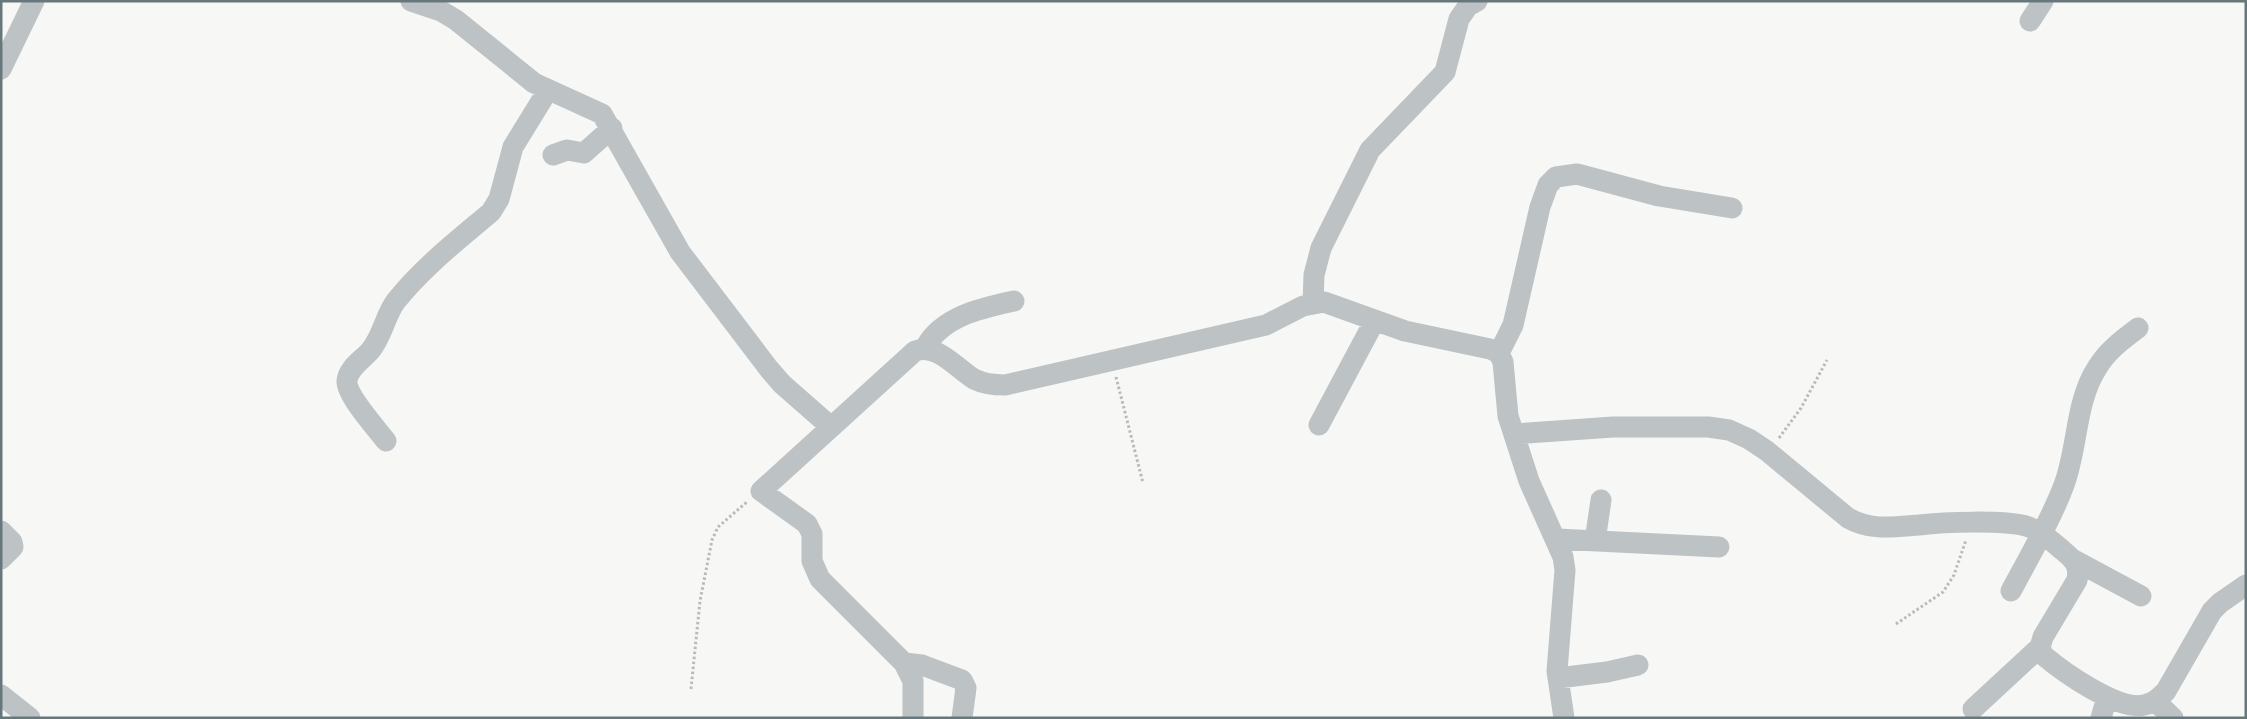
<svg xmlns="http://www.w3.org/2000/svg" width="2247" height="719" viewBox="0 0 2247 719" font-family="'Fira Sans Condensed',sans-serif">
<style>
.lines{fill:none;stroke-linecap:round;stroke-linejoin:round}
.path{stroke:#b7bbbc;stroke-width:3;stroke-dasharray:2.5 2.5;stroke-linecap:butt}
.minor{stroke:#bdc2c4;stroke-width:21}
</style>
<rect width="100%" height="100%" fill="#f7f7f5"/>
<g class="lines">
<path class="path" d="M 1116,377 L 1143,483
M 1779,438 L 1801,408 L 1827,360
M 1896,624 L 1943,592 L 1954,575 L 1966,540
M 691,689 L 700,601 L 712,540 L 718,527 L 748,501"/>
<path class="minor" d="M 411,1 L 441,11 L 456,20 L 534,83 L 602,114 L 680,252 L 769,369 L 782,384 L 831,427
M 2030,21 L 2043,1
M 1,69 L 34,1
M 553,155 L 567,150 L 584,153 L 612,128
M 1313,303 L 1314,275 L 1321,248 L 1370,150 L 1445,72 L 1459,19 L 1468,6 L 1477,1
M 925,348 C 942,316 982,308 1014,301
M 1499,353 L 1513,325 L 1540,207 L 1548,185 L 1556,177 L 1577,174 L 1659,196 L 1732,208
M 1319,425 L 1375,320
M 1514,434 L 1613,427 L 1708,427 L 1729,430 L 1749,439 L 1767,451 L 1848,518 C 1871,531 1893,527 1919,525 C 1944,522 2003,520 2026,526 C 2040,530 2050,540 2061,549 C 2073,559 2080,564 2077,580 L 2043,637 L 2040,647 L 2043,655 C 2063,672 2118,711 2144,705 C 2154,703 2159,698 2166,691 L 2212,611 L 2220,603 L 2246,585
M 386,441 C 377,429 346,395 347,381 C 348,368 362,360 370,351 C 383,336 385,315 396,301 C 423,267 458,240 491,212 L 499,199 L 513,147 L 548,90
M 1,531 L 12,542 L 13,547 L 1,559
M 1557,539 L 1719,547
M 1595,541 L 1601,500
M 2074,560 L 2141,596
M 2011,591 C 2029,557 2050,522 2064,485 C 2078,448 2075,402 2097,368 C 2107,351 2122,340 2138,328
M 904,663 L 922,665 L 962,680 L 966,688 L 962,718
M 1558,678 L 1607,672 L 1638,665
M 1,695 L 30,718
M 2155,701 L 2173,718
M 1973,709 L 2040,647
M 913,718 L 913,681 L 904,663 L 820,579 L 812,561 L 812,534 L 807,524 L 761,491 L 915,351 C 937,343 956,368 974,379 C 984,384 994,385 1005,385 L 1266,325 L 1303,306 L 1324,302 L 1405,331 L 1490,349 L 1499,353 L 1503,362 L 1508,416 L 1529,481 L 1563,557 L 1565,570 L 1557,671 L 1564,718
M 2101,718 L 2107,697"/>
</g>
<rect width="2247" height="719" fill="none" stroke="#66787c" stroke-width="5"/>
</svg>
